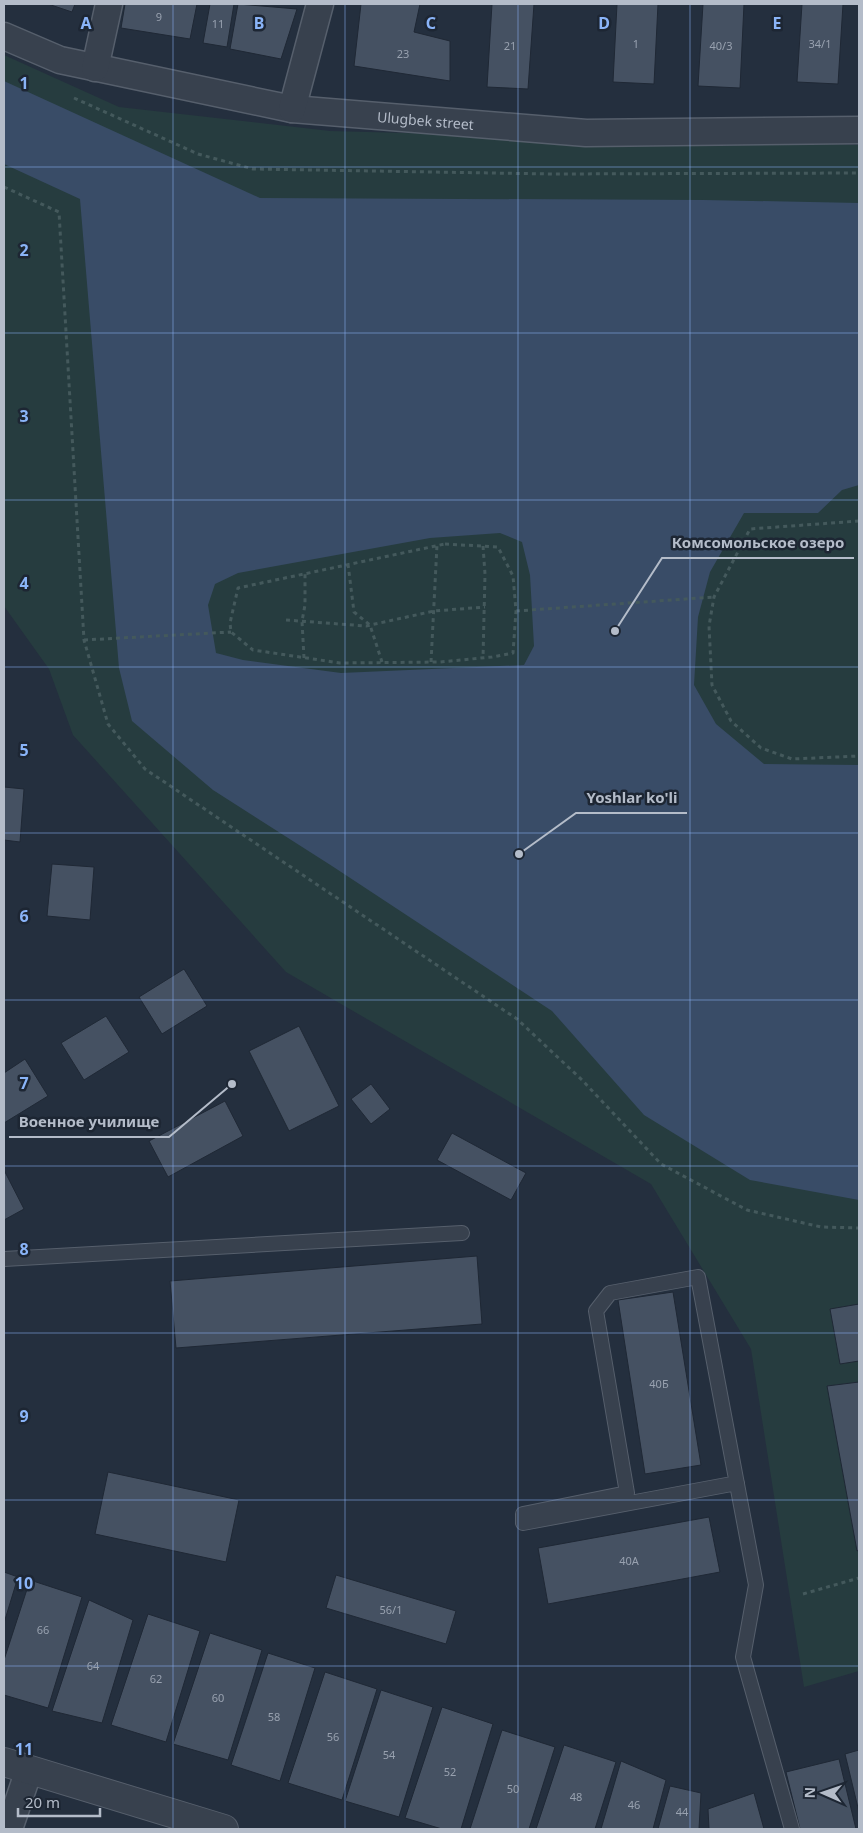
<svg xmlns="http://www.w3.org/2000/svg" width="863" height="1833" viewBox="0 0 863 1833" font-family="'Noto Sans',sans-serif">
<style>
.green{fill:#263c3f}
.water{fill:#394c67;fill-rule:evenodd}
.building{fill:#455162;stroke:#1f2835}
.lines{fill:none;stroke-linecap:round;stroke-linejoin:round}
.service-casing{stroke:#565f6c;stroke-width:16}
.minor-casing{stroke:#565f6c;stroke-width:29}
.tertiary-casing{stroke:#565f6c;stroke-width:30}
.path{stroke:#44595c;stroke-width:3;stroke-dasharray:4 4;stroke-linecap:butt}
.service{stroke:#38414e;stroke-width:14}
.minor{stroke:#38414e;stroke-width:26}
.tertiary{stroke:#38414e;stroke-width:28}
.grid{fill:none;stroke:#8ab4f8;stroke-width:1;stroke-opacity:0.55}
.labels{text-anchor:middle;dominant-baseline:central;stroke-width:5;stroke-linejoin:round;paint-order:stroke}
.number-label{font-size:11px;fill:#98a1af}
.street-label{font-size:14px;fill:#b4bcc9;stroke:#1d2633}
.grid-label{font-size:16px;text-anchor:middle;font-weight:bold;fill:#8ab4f8;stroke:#1d2633;stroke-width:5;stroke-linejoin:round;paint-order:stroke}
.leader{fill:none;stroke:#b4bcc9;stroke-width:2}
.callout-dot{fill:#b4bcc9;stroke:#1d2633;stroke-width:2}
.callout-label{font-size:15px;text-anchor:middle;font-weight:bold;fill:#b4bcc9;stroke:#1d2633;stroke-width:5;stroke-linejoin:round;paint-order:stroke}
</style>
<rect width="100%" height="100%" fill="#242f3e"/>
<path class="green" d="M 4,55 L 119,107 L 330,131 L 859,145 L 859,1671 L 804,1687 L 751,1349 L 651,1184 L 286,972 L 73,735 L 49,669 L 4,606 Z"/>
<path class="water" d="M 4,81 L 260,198 L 704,200 L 859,203 L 859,485 L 842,490 L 818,513 L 744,513 L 710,572 L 698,617 L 694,685 L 716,724 L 764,764 L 859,765 L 859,1200 L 750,1180 L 644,1115 L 552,1011 L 332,866 L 213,790 L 132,721 L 119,668 L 80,199 L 4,164 ZM 500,533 L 522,542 L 530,575 L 534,646 L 524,665 L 341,673 L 243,660 L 216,653 L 208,605 L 215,584 L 238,573 L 430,538 Z"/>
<path class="building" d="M 48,4 L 75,4 L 72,12 Z
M 125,4 L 197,4 L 190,39 L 121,28 Z
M 210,4 L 234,4 L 227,47 L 203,43 Z
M 238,4 L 297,9 L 281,59 L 230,49 Z
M 361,4 L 420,4 L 414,32 L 450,41 L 450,81 L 354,66 Z
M 492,4 L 534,4 L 528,89 L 487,87 Z
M 617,4 L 658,4 L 654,84 L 613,82 Z
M 703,4 L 744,4 L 740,88 L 698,86 Z
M 802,4 L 843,4 L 838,84 L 797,82 Z
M 4,787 L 24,789 L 20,842 L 4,840 Z
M 52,864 L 94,867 L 90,920 L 47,916 Z
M 184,969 L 207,1006 L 162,1034 L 139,997 Z
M 106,1016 L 129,1052 L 84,1080 L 61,1043 Z
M 299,1026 L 339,1106 L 289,1131 L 249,1051 Z
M 25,1059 L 48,1096 L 4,1123 L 4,1073 Z
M 371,1084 L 390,1109 L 371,1124 L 351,1099 Z
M 225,1101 L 243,1136 L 168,1177 L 149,1141 Z
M 452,1133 L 526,1173 L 511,1200 L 437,1160 Z
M 4,1170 L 24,1209 L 4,1220 Z
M 477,1256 L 482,1324 L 176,1348 L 170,1281 Z
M 673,1292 L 701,1465 L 645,1474 L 618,1300 Z
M 859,1304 L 859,1361 L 840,1364 L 830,1309 Z
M 859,1382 L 859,1550 L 857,1551 L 827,1386 Z
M 108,1472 L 239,1500 L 226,1562 L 95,1534 Z
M 709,1517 L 720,1572 L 548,1604 L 538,1548 Z
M 4,1572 L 18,1577 L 4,1623 Z
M 336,1575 L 456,1611 L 446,1644 L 326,1608 Z
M 30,1580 L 82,1597 L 48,1708 L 4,1695 L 4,1660 Z
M 89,1600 L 133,1620 L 102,1723 L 52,1711 Z
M 148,1614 L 200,1631 L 166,1742 L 111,1725 Z
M 210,1633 L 262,1650 L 228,1760 L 173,1744 Z
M 268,1653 L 315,1668 L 280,1781 L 231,1765 Z
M 325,1672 L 377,1689 L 342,1800 L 288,1783 Z
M 381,1690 L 433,1707 L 399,1817 L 345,1801 Z
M 442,1707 L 493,1724 L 461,1829 L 442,1829 L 405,1818 Z
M 502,1730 L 555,1747 L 529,1829 L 470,1829 Z
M 564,1745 L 616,1762 L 595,1829 L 536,1829 Z
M 859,1750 L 859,1812 L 845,1754 Z
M 839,1759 L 856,1829 L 800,1829 L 786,1772 Z
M 621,1761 L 666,1780 L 653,1829 L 601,1829 Z
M 670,1786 L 701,1793 L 699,1829 L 658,1829 Z
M 754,1793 L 764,1829 L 709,1829 L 708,1809 Z"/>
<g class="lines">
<defs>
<path id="service" d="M 4,1259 L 462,1233
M 737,1483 L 523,1523 L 523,1514 L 627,1493 L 596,1311 L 610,1293 L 698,1277 L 756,1585 L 743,1657 L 792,1829"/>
<g id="minor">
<path id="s1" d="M 4,36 L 60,60 L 292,109 L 586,133 L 859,130"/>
<path d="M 95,68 L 109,4"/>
<path d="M 292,109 L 320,4"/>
<path d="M 9,1829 L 29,1770"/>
</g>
<path id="tertiary" d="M 4,1762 L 224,1829"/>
</defs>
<use href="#service" class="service-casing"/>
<use href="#minor" class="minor-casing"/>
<use href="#tertiary" class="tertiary-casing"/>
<path class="path" d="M 74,98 L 198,154 L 253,169 L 552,174 L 859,173
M 4,187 L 59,212 L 84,640 L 108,724 L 145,769 L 517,1019 L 582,1080 L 661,1164 L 747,1210 L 821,1227 L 859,1228
M 859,521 L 750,529 L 714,597 L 709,626 L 712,685 L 731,721 L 761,748 L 792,759 L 859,756
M 445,544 L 498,547 L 513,576 L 516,611 L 513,653 L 492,657 L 440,662 L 340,663 L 253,650 L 231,632 L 230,623 L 238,588 Z
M 483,546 L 485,574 L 483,658
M 348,564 L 354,612 L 370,625 L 382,662
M 516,611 L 714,597
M 286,620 L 366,626 L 434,611 L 485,607
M 84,640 L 231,632
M 304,658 L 302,621 L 305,605 L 305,573
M 431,662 L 437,545
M 803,1594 L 859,1578"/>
<use href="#service" class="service"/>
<use href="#minor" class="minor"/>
<use href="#tertiary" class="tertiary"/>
</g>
<path class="grid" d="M 173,4 L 173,1829M 345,4 L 345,1829M 518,4 L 518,1829M 690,4 L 690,1829M 4,167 L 859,167M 4,333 L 859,333M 4,500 L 859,500M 4,667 L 859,667M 4,833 L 859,833M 4,1000 L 859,1000M 4,1166 L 859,1166M 4,1333 L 859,1333M 4,1500 L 859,1500M 4,1666 L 859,1666"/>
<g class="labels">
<g class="number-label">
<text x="159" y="16">9</text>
<text x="218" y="23">11</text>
<text x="636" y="43">1</text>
<text x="820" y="43">34/1</text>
<text x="510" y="45">21</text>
<text x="721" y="45">40/3</text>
<text x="403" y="53">23</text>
<text x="659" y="1383">40Б</text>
<text x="629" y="1560">40A</text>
<text x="391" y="1609">56/1</text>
<text x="43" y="1629">66</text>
<text x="93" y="1665">64</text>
<text x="156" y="1678">62</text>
<text x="218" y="1697">60</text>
<text x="274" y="1716">58</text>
<text x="333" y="1736">56</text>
<text x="389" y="1754">54</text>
<text x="450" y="1771">52</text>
<text x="513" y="1788">50</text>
<text x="576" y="1796">48</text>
<text x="634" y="1804">46</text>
<text x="682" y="1811">44</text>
</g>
<g class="street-label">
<text stroke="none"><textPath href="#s1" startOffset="432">Ulugbek street</textPath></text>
</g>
</g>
<g class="grid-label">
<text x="86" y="29">A</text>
<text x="259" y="29">B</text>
<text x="431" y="29">C</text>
<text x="604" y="29">D</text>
<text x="777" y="29">E</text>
<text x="24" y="89">1</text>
<text x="24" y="256">2</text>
<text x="24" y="422">3</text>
<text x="24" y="589">4</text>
<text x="24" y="756">5</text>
<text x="24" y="922">6</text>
<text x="24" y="1089">7</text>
<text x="24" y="1255">8</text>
<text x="24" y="1422">9</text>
<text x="24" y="1589">10</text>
<text x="24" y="1755">11</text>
</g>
<path class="leader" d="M615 631L662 558H854M519 854L576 813H687M232 1084L169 1137H9"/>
<g class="callout-dot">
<circle cx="615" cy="631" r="5"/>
<circle cx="519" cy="854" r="5"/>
<circle cx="232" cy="1084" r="5"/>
</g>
<g class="callout-label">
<text x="758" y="548">Комсомольское озеро</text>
<text x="632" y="803">Yoshlar ko'li</text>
<text x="89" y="1127">Военное училище</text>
</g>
<rect width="863" height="1833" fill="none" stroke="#b4bcc9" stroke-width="10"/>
<g transform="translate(823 1793) rotate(272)" stroke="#1d2633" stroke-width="4" paint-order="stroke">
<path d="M0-4L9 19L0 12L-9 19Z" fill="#b4bcc9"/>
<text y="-8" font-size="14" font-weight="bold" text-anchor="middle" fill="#b4bcc9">N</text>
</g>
<path d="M18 1808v8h82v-8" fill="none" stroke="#b4bcc9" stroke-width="2.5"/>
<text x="25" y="1808" font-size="15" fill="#b4bcc9" stroke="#1d2633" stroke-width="4" paint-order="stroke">20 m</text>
</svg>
